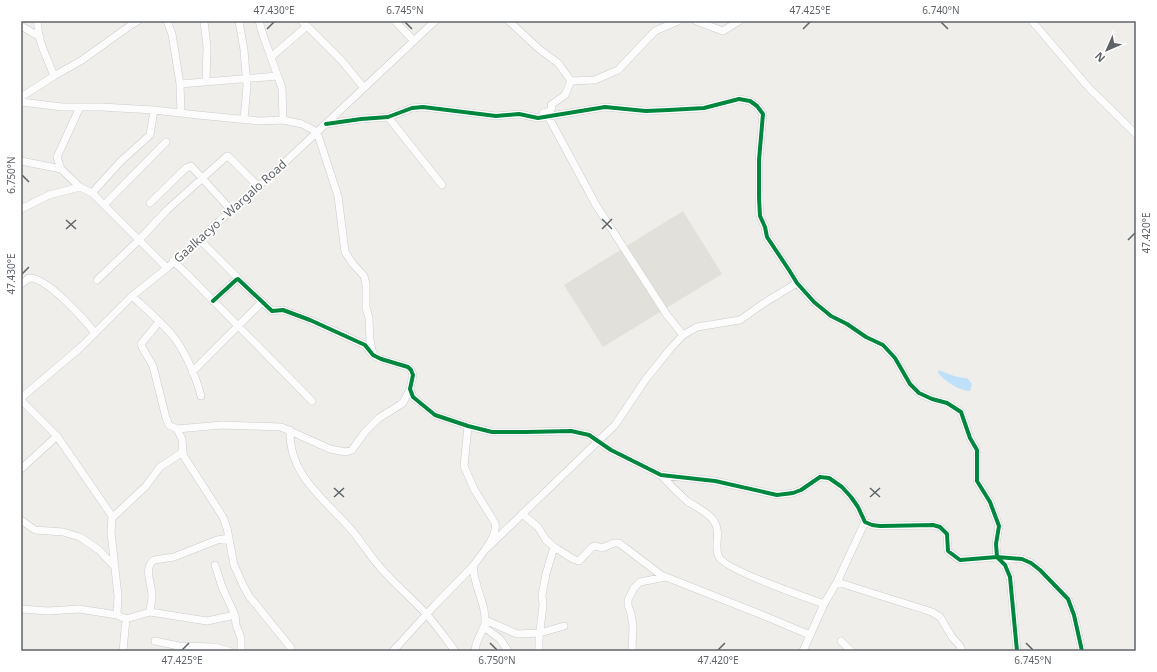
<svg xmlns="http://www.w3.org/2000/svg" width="1157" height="672" viewBox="0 0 1157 672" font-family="'Noto Sans',sans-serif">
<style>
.education{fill:#e2e0da}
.water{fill:#bfe0f9}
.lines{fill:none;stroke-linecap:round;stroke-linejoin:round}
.minor-casing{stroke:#cbcccc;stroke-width:8}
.minor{stroke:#fdfcfc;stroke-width:7}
.cycleway-casing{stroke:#fff;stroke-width:6}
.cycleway{stroke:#00873e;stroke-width:4}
.ticks{fill:none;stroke:#5f6368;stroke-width:1.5}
.labels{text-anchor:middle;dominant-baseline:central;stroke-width:3.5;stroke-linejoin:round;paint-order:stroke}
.street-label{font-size:12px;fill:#5f6368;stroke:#fff}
.neatline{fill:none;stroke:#5f6368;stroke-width:1.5}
.ticks-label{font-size:10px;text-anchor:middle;fill:#5f6368}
</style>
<rect width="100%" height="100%" fill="#efeeea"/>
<path class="education" d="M 683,211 L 722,274 L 603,347 L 564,285 Z"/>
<path class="water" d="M 939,370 C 949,374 956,378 967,378 L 972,384 L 970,391 C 959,391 945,381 938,373 Z"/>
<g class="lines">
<defs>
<path id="minor" d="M 38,21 C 36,39 48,59 54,76
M 167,21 L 172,34 L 180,84 L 181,113
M 204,21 L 207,47 L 206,81
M 239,21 L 244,50 L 247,86 L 244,119
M 259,21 L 263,35 L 282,88 L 283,120
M 302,21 L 342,61 L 364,88
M 395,21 L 414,41
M 509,21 L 539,49 L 558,63 L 571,81
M 696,21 L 723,31 L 739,21
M 1032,21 L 1089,88 L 1136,134
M 21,26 L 40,37
M 271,57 L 307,26
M 180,84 L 278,76
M 21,97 L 54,76 L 82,60 L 131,25 L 138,21
M 21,102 L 62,107 L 101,107 L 154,110 L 198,115 L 260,121 L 283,120 L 302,124 L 317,132 L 338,196 L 345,252 L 353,264 L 364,276 L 366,284 L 366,307 L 369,318 L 370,340 L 373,355
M 543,113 L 545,112 L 549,112 L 552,108 L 551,105 L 565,95 L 571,81 L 595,80 L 618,70 L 655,31 L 678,21
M 548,116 L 596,205 L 667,315 L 683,335
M 388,117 L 442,185
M 326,124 L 361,119 L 388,117 L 412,108 L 423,107 L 496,116 L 519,114 L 538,118 L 605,107 L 646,111 L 669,110 L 704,108 L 739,99 L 750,101 L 757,106 L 763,114 L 759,160 L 759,198 L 760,216 L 765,227 L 767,237 L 789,270 L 797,283 L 814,302 L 831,316 L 847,324 L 866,337 L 883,345 L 895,358 L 910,384 L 919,393 L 932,399 L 947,403 L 961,412 L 970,438 L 977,450 L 977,481 L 990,502 L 999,526 L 996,544 L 997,557 L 1005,565 L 1010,577 L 1017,651
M 21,161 L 61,169
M 80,187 L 61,169 L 57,157 L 80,107
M 92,193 L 121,161 L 150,135 L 154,110
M 150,203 L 186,168 L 191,166 L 231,210
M 104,205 L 166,142
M 21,209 L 49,195 L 80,187 L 92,193 L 167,268
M 199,239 L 241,281
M 173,261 L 184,271 L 312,401
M 97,280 L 139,240 L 167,210 L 227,156 L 228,156 L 258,186
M 21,284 L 29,278 C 47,277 84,319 95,333
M 132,296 C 147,310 164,324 176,340 C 186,354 197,379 201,396
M 213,301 L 236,280 L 238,279 L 272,311 L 283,310 L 310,320 L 365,345 L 373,355 L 381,359 L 408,367 L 411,370 L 413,375 L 410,389 L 413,397 L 435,415 L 468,426 L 492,432 L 525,432 L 571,431 L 589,435 L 611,450 L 661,475 L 715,481 L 777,495 L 793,493 L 801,490 L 820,477 L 829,478 L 842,487 L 851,497 L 858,507 L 865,522 L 872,525 L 880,526 L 933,525 L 940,527 L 947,534 L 948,551 L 960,560 L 997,557 L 1022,559 L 1031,563 L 1040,570 L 1068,599 L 1074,615 L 1082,651
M 159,322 L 141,344 L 142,347 L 153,366 L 166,418 L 169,425 L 177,429 L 182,439 L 183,455 L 223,517 L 227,528 L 234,565 L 243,585 L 249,596 L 291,648 L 291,651
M 192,372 L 262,302
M 21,398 L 81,347 L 132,296 L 167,268 L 282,165 L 435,21
M 21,400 L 57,436 L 112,516 L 111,532 L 118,596 L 117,615
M 468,426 L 464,466 L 474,489 L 495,523 C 498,536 481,555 473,566 C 474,571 474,577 476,582 C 479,596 486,607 485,622 C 484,631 473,644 476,651
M 177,429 L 222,425 L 281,427 L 330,449 L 346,452 L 352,450 L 365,432 L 379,418 L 403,403 L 410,389
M 290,430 C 288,477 328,501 354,533 C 363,544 370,556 380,567 C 394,584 412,598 427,615 C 437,626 446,639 455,651
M 21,469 L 57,436
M 661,475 C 669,484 678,493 687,501 C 696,507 708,512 714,521 C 722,534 713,546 719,557 C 724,569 807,598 824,604
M 522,514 L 538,527 L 546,540 L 554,547 L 573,559 L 579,561 L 592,547 L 596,546 L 602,548 L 614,543 L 619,543 L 661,575 L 767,617 L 810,635
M 112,518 L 146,486 L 160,467 L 183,452
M 21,520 L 35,530 L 63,532 L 80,537 L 99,550 L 114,566
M 486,549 L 615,425 L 646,379 L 671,348 L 683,335 L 697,327 L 740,320 L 764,303 L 797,283
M 215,565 L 222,587 L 235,615 L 236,625 L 241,638 L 241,651
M 837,582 L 932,612 L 940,617 L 952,637 L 960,646 L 962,651
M 21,609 L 48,611 L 79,609 L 117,615 L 126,619 L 150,612 L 207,621 L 235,615
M 150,612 C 150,607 152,602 152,596 C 152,585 143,567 154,560 L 174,557 L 217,540 L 229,538
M 485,620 L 517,634 L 540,633 L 564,626
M 484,627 L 500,639 L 508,651
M 155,641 L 179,646 L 214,647 L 229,651
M 841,641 L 851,651
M 123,651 L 126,619
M 393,651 L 435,605 L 473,566
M 539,651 L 539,639 L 543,605 L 542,595 L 546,574 L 554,547
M 632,651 L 633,626 L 631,614 L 628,605 L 628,600 L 634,588 L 640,582 L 666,577
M 803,651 L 824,604 L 837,582 L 865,522"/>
</defs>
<use href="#minor" class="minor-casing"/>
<use href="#minor" class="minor"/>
<defs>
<path id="cycleway" d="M 326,124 L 361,119 L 388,117 L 412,108 L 423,107 L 496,116 L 519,114 L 538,118 L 605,107 L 646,111 L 669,110 L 704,108 L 739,99 L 750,101 L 757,106 L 763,114 L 759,160 L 759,198 L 760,216 L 765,227 L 767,237 L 789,270 L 797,283 L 814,302 L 831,316 L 847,324 L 866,337 L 883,345 L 895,358 L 910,384 L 919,393 L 932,399 L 947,403 L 961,412 L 970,438 L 977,450 L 977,481 L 990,502 L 999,526 L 996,544 L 997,557 L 1005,565 L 1010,577 L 1017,651
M 213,301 L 236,280 L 238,279 L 272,311 L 283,310 L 310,320 L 365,345 L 373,355 L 381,359 L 408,367 L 411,370 L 413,375 L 410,389 L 413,397 L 435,415 L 468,426 L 492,432 L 525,432 L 571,431 L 589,435 L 611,450 L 661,475 L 715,481 L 777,495 L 793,493 L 801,490 L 820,477 L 829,478 L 842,487 L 851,497 L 858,507 L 865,522 L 872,525 L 880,526 L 933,525 L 940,527 L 947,534 L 948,551 L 960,560 L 997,557 L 1022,559 L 1031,563 L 1040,570 L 1068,599 L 1074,615 L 1082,651"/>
</defs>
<use href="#cycleway" class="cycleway-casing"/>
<use href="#cycleway" class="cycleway"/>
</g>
<path class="ticks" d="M 405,22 L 412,29M 941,22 L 948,29M 267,29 L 274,22M 803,29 L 810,22M 22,175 L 29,182M 602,219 L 612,229M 66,220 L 76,229M 66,229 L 76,220M 602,229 L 612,219M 1128,240 L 1135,233M 22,274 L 29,267M 334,488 L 344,497M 870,488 L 880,497M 334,497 L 344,488M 870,497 L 880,488M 490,643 L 497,650M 1026,643 L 1033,650M 182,650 L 189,643M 718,650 L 725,643"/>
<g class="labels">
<g class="street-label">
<text transform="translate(230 211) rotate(-42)">Gaalkacyo - Wargalo Road</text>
</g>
</g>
<rect width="1157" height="672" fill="none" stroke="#ffffff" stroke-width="44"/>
<g transform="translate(1107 50) rotate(225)" stroke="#ffffff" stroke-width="3" paint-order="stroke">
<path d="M0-3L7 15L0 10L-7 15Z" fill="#5f6368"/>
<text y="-6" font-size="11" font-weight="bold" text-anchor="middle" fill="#5f6368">N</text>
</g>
<rect x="22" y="22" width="1113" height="628" class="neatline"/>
<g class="ticks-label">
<text x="274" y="14">47.430°E</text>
<text x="405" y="14">6.745°N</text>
<text x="810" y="14">47.425°E</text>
<text x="941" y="14">6.740°N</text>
<text transform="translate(11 175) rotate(-90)" y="4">6.750°N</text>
<text transform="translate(1146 233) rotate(-90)" y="4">47.420°E</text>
<text transform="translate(11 274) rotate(-90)" y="4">47.430°E</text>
<text x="182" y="664">47.425°E</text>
<text x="497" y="664">6.750°N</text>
<text x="718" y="664">47.420°E</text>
<text x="1033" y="664">6.745°N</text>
</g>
</svg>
